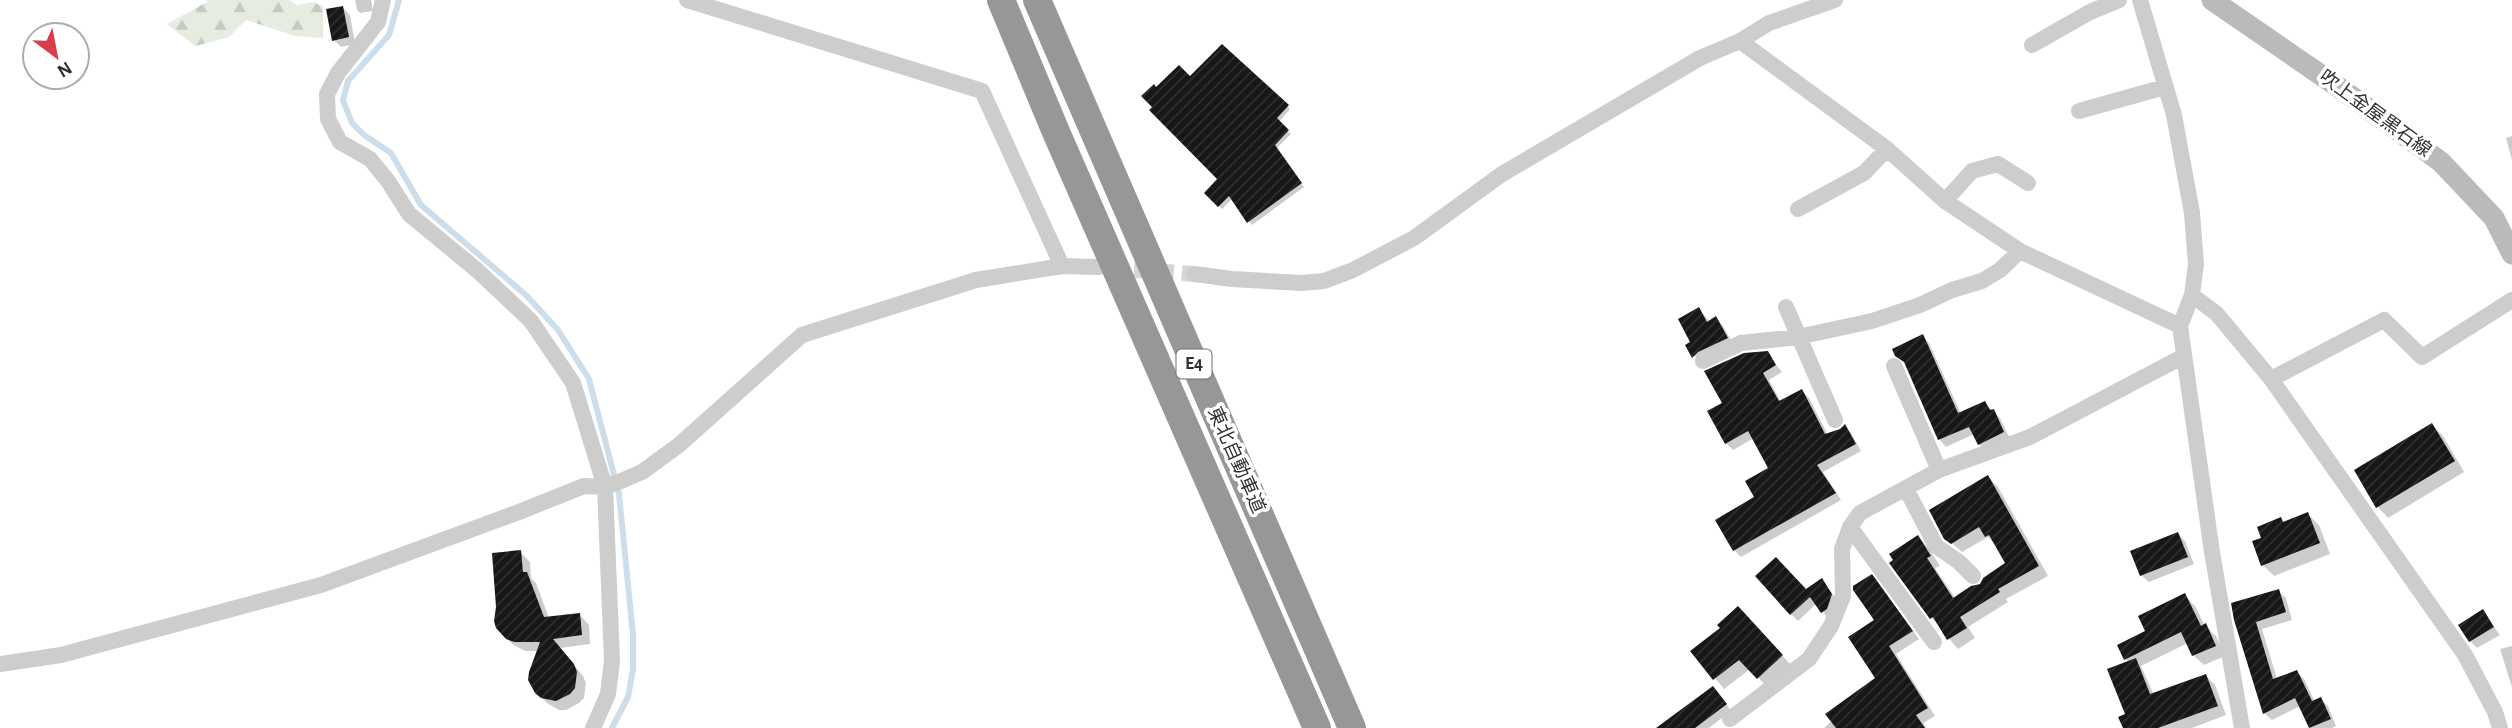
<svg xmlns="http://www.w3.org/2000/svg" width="2512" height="728" viewBox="0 0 2512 728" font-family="'Alegreya Sans','Noto Sans JP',sans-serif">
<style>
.forest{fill:url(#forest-firs)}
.shadow{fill:#0003}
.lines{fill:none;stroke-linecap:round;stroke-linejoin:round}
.stream{stroke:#cddeea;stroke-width:6}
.building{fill:url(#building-hatch)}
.minor-tunnel{stroke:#d6d6d6;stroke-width:16;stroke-dasharray:16 8;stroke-linecap:butt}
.minor{stroke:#cdcdcd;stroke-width:16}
.secondary{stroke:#bababa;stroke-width:21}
.motorway{stroke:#979797;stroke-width:28}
.labels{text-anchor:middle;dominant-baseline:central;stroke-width:7;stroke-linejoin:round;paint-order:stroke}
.shield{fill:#fff;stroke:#6e6e6e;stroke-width:2}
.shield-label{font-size:18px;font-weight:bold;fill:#303030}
.street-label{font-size:19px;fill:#303030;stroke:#fff}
</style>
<defs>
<pattern id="forest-firs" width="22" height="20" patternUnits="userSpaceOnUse" patternTransform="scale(1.75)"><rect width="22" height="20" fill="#e6ecdf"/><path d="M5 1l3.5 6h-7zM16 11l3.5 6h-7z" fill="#c6cbc0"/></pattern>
<pattern id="building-hatch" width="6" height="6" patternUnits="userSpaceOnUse" patternTransform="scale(1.75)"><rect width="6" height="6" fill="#171717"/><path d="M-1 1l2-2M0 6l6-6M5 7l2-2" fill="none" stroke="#303030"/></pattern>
</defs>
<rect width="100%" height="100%" fill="#fff"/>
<path class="forest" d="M 207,0 L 289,0 L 297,5 L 313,2 L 323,6 L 323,38 L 295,36 L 246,20 L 229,37 L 195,46 L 167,24 L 207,2 Z"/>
<path class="shadow" d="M 355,0 L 371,0 L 373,11 L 360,13 L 357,10 Z
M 343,8 L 350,15 L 355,44 L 341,47 L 334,40 Z
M 1222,47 L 1290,109 L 1278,123 L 1291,134 L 1276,149 L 1304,187 L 1252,225 L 1232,199 L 1222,209 L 1206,193 L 1219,179 L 1156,89 L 1190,79 Z
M 2512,136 L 2512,160 L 2506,138 Z
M 1699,309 L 1710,322 L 1716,319 L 1723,326 L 1734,345 L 1701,364 L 1687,346 L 1693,342 Z
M 1922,336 L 1929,343 L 1961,414 L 1985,403 L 2000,418 L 2010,439 L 1986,451 L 1979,444 L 1974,434 L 1946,447 L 1939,439 Z
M 1767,353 L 1782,372 L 1769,380 L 1781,402 L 1802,391 L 1809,398 L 1828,435 L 1841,431 L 1845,426 L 1851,433 L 1861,451 L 1823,472 L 1841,500 L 1741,557 L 1734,550 L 1770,469 L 1754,438 L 1733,450 L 1726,443 L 1725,404 Z
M 2432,425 L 2443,436 L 2464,472 L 2388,518 L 2378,507 Z
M 1988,477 L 1998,487 L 2048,576 L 2006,599 L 2008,602 L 1968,627 L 1975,638 L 1958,649 L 1932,618 L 1892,563 L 1918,537 L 1928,547 L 1940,566 L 1935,568 L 1955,598 L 1981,585 L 2007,564 L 1996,545 L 1988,537 L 1962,552 L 1946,538 Z
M 2308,514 L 2319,525 L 2330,554 L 2274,576 L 2263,565 L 2264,539 L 2281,520 L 2285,523 Z
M 2178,534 L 2185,541 L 2194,564 L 2149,582 L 2141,575 Z
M 520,552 L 530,562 L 531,578 L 536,583 L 549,618 L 580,615 L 589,625 L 590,644 L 560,648 L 583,676 L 586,683 L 584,698 L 579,703 L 566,710 L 559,710 L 547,703 L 536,692 L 538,651 L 525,651 L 512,644 L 502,633 Z
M 1821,580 L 1839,602 L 1829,619 L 1816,604 L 1798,621 L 1791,614 L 1806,591 Z
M 1879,585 L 1919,639 L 1896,654 L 1935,716 L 1923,723 L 1926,728 L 1824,728 L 1878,678 L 1876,621 Z
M 2278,591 L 2286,598 L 2292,620 L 2262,629 L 2277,679 L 2297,672 L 2304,679 L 2315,702 L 2321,699 L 2328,706 L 2336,726 L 2332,728 L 2310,728 L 2300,706 L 2272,720 L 2264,713 L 2236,620 Z
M 2185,596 L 2195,606 L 2205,626 L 2216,636 L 2225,656 L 2204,665 L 2193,655 L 2188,643 L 2141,666 L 2154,695 L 2206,676 L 2215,685 L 2226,715 L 2192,728 L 2125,728 L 2129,662 L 2125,659 L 2148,631 Z
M 2483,612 L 2500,635 L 2477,648 L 2470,641 Z
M 1747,618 L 1792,666 L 1768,688 L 1750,669 L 1724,689 L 1693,651 Z
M 2512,646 L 2512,687 L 2500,649 Z
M 1719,694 L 1731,711 L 1709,728 L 1669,728 Z"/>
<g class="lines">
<path class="stream" d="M 399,0 L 389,35 L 348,81 L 343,100 L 352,123 L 364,135 L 391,153 L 421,205 L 527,296 L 558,330 L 589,379 L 619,494 L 633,635 L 633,669 L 628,697 L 612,728"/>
</g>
<path class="building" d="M 343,6 L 349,37 L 332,41 L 326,9 Z
M 1222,44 L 1289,105 L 1277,118 L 1289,130 L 1275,145 L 1302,183 L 1247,223 L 1229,196 L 1218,207 L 1204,193 L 1217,179 L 1149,110 L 1152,107 L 1141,96 L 1154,84 L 1156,87 L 1179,65 L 1190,76 Z
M 1699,307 L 1707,322 L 1716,316 L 1728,338 L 1698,352 L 1692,358 L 1685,345 L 1690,342 L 1678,319 Z
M 1923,334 L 1958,413 L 1985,401 L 1990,410 L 1994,409 L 2004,432 L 1978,445 L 1969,427 L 1938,440 L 1904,362 L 1895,356 L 1892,349 Z
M 1768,351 L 1776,365 L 1763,373 L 1779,401 L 1802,389 L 1825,434 L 1840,429 L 1845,424 L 1856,444 L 1817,465 L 1836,493 L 1733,551 L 1715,520 L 1754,497 L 1745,481 L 1768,468 L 1748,431 L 1725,444 L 1707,411 L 1722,403 L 1704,371 L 1744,353 Z
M 2432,423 L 2455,461 L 2376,508 L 2354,470 Z
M 1988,475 L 2039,566 L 1998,589 L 2000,592 L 1960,617 L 1967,628 L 1947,640 L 1933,617 L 1930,619 L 1889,563 L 1893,560 L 1889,554 L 1918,535 L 1931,556 L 1927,558 L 1953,598 L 1971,586 L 1980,584 L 1983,578 L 2005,563 L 1989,535 L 1985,537 L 1979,527 L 1951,544 L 1944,539 L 1929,510 Z
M 2308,512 L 2320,543 L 2261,566 L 2252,541 L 2261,538 L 2257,527 L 2281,517 L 2283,522 Z
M 2178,532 L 2188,557 L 2140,576 L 2130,551 Z
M 521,550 L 523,572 L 527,572 L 544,617 L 580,613 L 582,635 L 553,639 L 574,664 L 577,672 L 575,688 L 570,694 L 556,701 L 541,698 L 535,693 L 528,680 L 529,672 L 540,642 L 514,642 L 506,639 L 496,628 L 494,621 L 496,607 L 492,553 Z
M 1776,557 L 1806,589 L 1822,578 L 1832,594 L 1827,609 L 1821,613 L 1810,597 L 1790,615 L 1755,576 Z
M 1872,574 L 1913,631 L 1889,646 L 1928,708 L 1916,715 L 1925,728 L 1836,728 L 1825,714 L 1875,678 L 1848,637 L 1874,620 L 1853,590 L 1853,586 Z
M 2279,589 L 2286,612 L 2256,622 L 2273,679 L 2297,670 L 2312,701 L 2321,697 L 2331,719 L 2309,728 L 2295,698 L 2263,714 L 2234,620 L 2231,603 Z
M 2185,593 L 2201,626 L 2206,623 L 2216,646 L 2192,656 L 2181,632 L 2124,660 L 2117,645 L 2145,631 L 2138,616 Z
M 1738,606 L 1783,655 L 1757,679 L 1739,660 L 1713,680 L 1690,651 L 1720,628 L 1717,625 Z
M 2483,609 L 2494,627 L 2469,642 L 2458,625 Z
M 2136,658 L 2150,694 L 2206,674 L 2218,706 L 2158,728 L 2123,728 L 2118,717 L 2125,714 L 2107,669 Z
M 1713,686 L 1727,704 L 1695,728 L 1656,728 Z"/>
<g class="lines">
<path class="minor-tunnel" d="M 1110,268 L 1194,274"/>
<path class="minor" d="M 383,0 L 378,22 L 338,73 L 327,94 L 328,119 L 340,142 L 370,159 L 388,181 L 409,214 L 478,271 L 531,321 L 573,383 L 605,487 L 612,661 L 608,694 L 593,728
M 687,0 L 982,91 L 1062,266
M 2140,0 L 2174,115 L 2192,213 L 2196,264 L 2192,295 L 2180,326 L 2212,552 L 2242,728
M 1740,41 L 1887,149 L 1945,201 L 2020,251 L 2180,326
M 2032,45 L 2090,12 L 2119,0
M 2079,111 L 2165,87
M 1945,201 L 1972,171 L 1998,164 L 2028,183
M 1798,209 L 1864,173 L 1887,149
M 1194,274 L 1232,279 L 1301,283 L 1324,281 L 1353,270 L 1414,238 L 1502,174 L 1700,58 L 1740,41 L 1769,23 L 1835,0
M 2192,295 L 2217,314 L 2271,379 L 2465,655 L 2495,712 L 2500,728
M 1786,307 L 1835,420
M 1703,361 L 1741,343 L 1798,337 L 1872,321 L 1920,305 L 1952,290 L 1982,281 L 2000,270 L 2020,251
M 1894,366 L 1939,470
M 2271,379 L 2384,320 L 2422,357 L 2512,300
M 1906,489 L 1936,546 L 1959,562 L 1973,576
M 1850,527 L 1934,642
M 0,664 L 61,655 L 321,585 L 519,512 L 584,486 L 605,487 L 621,481 L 642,472 L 679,445 L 802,335 L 976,280 L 1062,266 L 1099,267
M 1730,719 L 1809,659 L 1831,626 L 1843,596 L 1842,549 L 1850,527 L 1860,513 L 1939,470 L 2030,437 L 2184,356"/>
<path class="secondary" d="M 2212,0 L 2347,93 L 2441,162 L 2494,218 L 2512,254"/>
<path class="motorway" d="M 1001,0 L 1056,132 L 1317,728
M 1037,0 L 1352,728"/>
</g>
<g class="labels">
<rect class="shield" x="1176.5" y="349.5" width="35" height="29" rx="5"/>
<g class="shield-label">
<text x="1194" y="364">E4</text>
</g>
<g class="street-label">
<text transform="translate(2375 114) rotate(36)">吹上金屋黒石線</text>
<text transform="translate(1236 460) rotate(66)">東北自動車道</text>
</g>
</g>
<g transform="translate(56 56) rotate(148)"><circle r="33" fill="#ffffff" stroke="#acacac" stroke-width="2"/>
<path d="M0-5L12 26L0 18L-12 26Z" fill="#d93f4a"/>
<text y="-10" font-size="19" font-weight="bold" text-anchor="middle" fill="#303030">N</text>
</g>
</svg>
